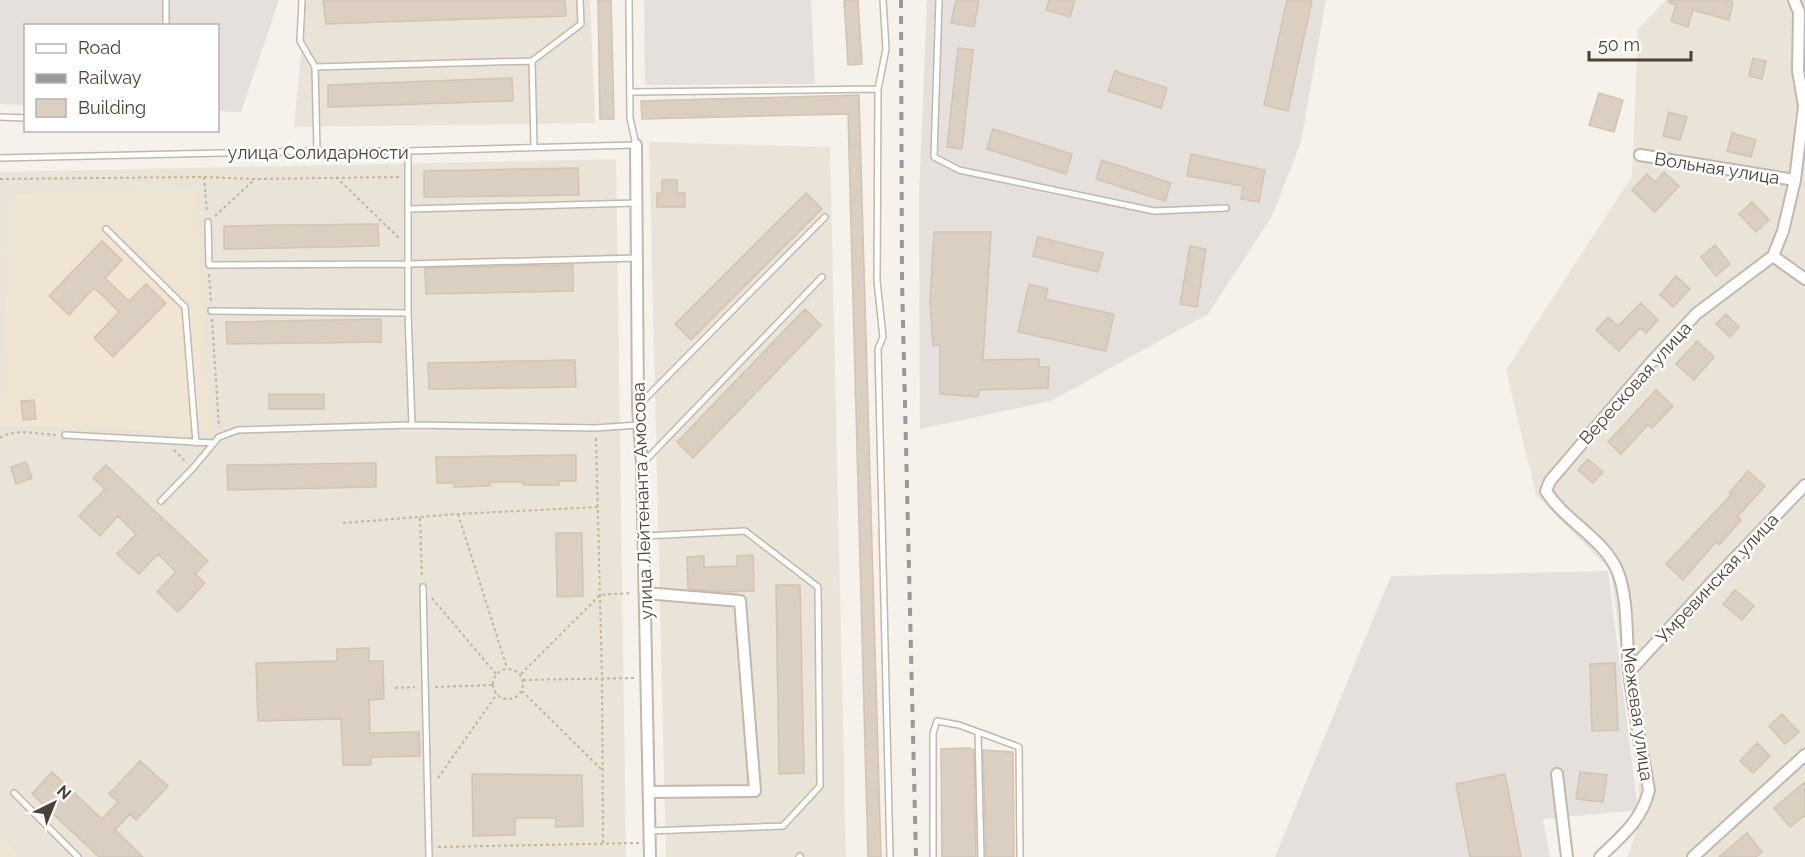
<svg xmlns="http://www.w3.org/2000/svg" width="1805" height="857" viewBox="0 0 1805 857" font-family="Raleway,sans-serif">
<style>
.residential{fill:#eae3d7}
.industrial{fill:#e5e0db}
.education{fill:#f0e5d3}
.building{fill:#dbcfc1;stroke:#d4c3b1;stroke-width:1.5}
.lines{fill:none;stroke-linecap:round;stroke-linejoin:round}
.lane-casing{stroke:#c2b8ab;stroke-width:8}
.street-casing{stroke:#c2b8ab;stroke-width:14}
.path{stroke:#c5b39b;stroke-width:2;stroke-dasharray:3 3;stroke-linecap:butt}
.lane{stroke:#fff;stroke-width:5}
.street{stroke:#fff;stroke-width:10}
.rail{stroke:#999;stroke-width:4;stroke-dasharray:8 8;stroke-linecap:butt}
.labels{text-anchor:middle;dominant-baseline:central;stroke-width:5;stroke-linejoin:round;paint-order:stroke}
.street-label{font-size:18px;fill:#4b4137;stroke:#fff}
</style>
<rect width="100%" height="100%" fill="#f6f1ea"/>
<path class="residential" d="M 306,0 L 590,0 L 595,123 L 294,127 Z
M 1666,0 L 1805,0 L 1805,857 L 1627,857 L 1642,816 L 1611,571 L 1536,495 L 1506,370 L 1632,176 L 1638,29 Z
M 649,142 L 830,147 L 846,857 L 666,857 Z
M 616,159 L 626,857 L 0,857 L 0,172 Z"/>
<path class="industrial" d="M 0,0 L 279,0 L 241,112 L 218,111 L 218,26 L 26,26 L 25,105 L 0,104 Z
M 644,0 L 811,0 L 815,84 L 645,85 Z
M 927,0 L 1326,0 L 1301,142 L 1272,216 L 1208,314 L 1051,401 L 920,429 L 919,197 Z
M 1608,571 L 1638,810 L 1543,819 L 1550,857 L 1275,857 L 1391,576 Z"/>
<path class="education" d="M 196,191 L 210,434 L 0,425 L 10,193 Z
M 0,832 L 18,857 L 0,857 Z"/>
<path class="building" d="M 323,0 L 565,0 L 566,16 L 326,24 Z
M 598,0 L 611,0 L 614,119 L 600,119 Z
M 844,0 L 858,0 L 862,64 L 848,65 Z
M 956,0 L 979,0 L 974,27 L 951,23 Z
M 1049,0 L 1075,0 L 1070,17 L 1046,10 Z
M 1287,0 L 1312,0 L 1288,111 L 1264,105 Z
M 1669,0 L 1725,0 L 1733,2 L 1729,20 L 1693,10 L 1688,27 L 1671,21 L 1676,5 L 1669,3 Z
M 958,48 L 973,50 L 962,149 L 947,147 Z
M 1753,58 L 1766,61 L 1762,79 L 1749,76 Z
M 1115,71 L 1167,88 L 1161,108 L 1108,91 Z
M 512,78 L 513,101 L 328,107 L 328,85 Z
M 1599,93 L 1623,100 L 1614,132 L 1589,125 Z
M 859,95 L 881,857 L 868,857 L 848,114 L 642,119 L 641,101 Z
M 1669,112 L 1687,117 L 1680,140 L 1663,136 Z
M 993,129 L 1072,154 L 1066,174 L 987,149 Z
M 1732,133 L 1756,140 L 1751,157 L 1727,151 Z
M 1191,154 L 1265,170 L 1259,202 L 1241,199 L 1243,186 L 1187,176 Z
M 1102,160 L 1171,183 L 1165,201 L 1096,179 Z
M 578,168 L 579,195 L 424,197 L 424,171 Z
M 1664,172 L 1679,186 L 1655,212 L 1632,190 L 1647,174 L 1655,182 Z
M 662,180 L 677,180 L 677,193 L 685,193 L 685,207 L 657,207 L 657,193 L 662,193 Z
M 806,193 L 822,209 L 691,340 L 675,324 Z
M 1752,202 L 1769,220 L 1756,232 L 1739,214 Z
M 378,224 L 379,246 L 224,249 L 224,226 Z
M 934,232 L 991,232 L 983,360 L 1039,359 L 1039,367 L 1049,367 L 1048,388 L 979,390 L 978,397 L 940,394 L 940,345 L 933,346 L 930,302 Z
M 1038,237 L 1103,253 L 1098,272 L 1033,256 Z
M 102,241 L 122,260 L 105,278 L 129,301 L 146,284 L 166,303 L 113,357 L 94,338 L 119,312 L 107,300 L 94,288 L 69,315 L 49,296 Z
M 1715,245 L 1730,264 L 1716,276 L 1701,257 Z
M 1190,246 L 1206,249 L 1197,307 L 1180,304 Z
M 573,265 L 573,291 L 426,294 L 425,268 Z
M 1676,276 L 1690,289 L 1673,307 L 1660,295 Z
M 1029,284 L 1048,289 L 1045,299 L 1114,314 L 1106,351 L 1018,332 Z
M 1641,303 L 1658,320 L 1646,333 L 1640,328 L 1619,351 L 1596,330 L 1608,317 L 1618,326 Z
M 805,309 L 821,325 L 693,458 L 677,442 Z
M 1726,314 L 1739,327 L 1730,337 L 1716,324 Z
M 381,319 L 381,342 L 227,344 L 226,322 Z
M 1697,341 L 1714,357 L 1694,380 L 1676,364 Z
M 575,360 L 576,387 L 429,389 L 428,363 Z
M 1656,390 L 1673,406 L 1652,428 L 1648,425 L 1621,454 L 1608,442 Z
M 269,394 L 324,394 L 324,409 L 269,409 Z
M 34,400 L 36,419 L 23,420 L 21,401 Z
M 576,455 L 576,481 L 559,481 L 559,485 L 523,485 L 523,482 L 490,482 L 490,486 L 454,487 L 454,483 L 437,483 L 436,457 Z
M 1588,459 L 1603,472 L 1593,483 L 1578,470 Z
M 26,462 L 32,478 L 16,484 L 11,467 Z
M 376,463 L 376,487 L 228,490 L 227,465 Z
M 106,465 L 208,561 L 195,574 L 205,583 L 178,612 L 157,592 L 176,572 L 158,554 L 139,574 L 117,554 L 136,534 L 118,516 L 100,536 L 79,516 L 105,489 L 93,478 Z
M 1748,471 L 1765,486 L 1737,517 L 1741,520 L 1719,545 L 1716,542 L 1683,580 L 1666,564 L 1731,495 L 1729,493 Z
M 556,533 L 582,533 L 583,596 L 557,597 Z
M 753,555 L 754,591 L 724,592 L 688,589 L 687,557 L 704,556 L 704,567 L 737,566 L 737,556 Z
M 776,585 L 800,585 L 804,773 L 779,774 Z
M 1735,590 L 1754,606 L 1742,620 L 1723,604 Z
M 369,648 L 369,661 L 383,661 L 384,699 L 369,700 L 370,733 L 419,732 L 420,756 L 371,757 L 371,765 L 343,765 L 341,719 L 258,721 L 256,663 L 337,661 L 337,649 Z
M 1615,663 L 1618,730 L 1592,731 L 1590,664 Z
M 1782,714 L 1799,732 L 1785,744 L 1769,726 Z
M 1757,743 L 1770,756 L 1753,773 L 1740,761 Z
M 969,748 L 974,750 L 976,857 L 942,857 L 941,749 Z
M 983,750 L 1013,752 L 1014,857 L 986,857 Z
M 140,761 L 168,786 L 136,820 L 130,814 L 115,830 L 143,857 L 99,857 L 32,794 L 52,772 L 102,819 L 118,802 L 109,794 Z
M 1580,772 L 1607,775 L 1603,802 L 1576,799 Z
M 472,774 L 582,775 L 583,826 L 556,827 L 556,818 L 515,818 L 515,835 L 473,836 Z
M 1505,774 L 1521,857 L 1470,857 L 1456,784 Z
M 1805,782 L 1805,815 L 1790,827 L 1774,808 Z
M 1747,833 L 1762,852 L 1756,857 L 1719,857 Z"/>
<g class="lines">
<defs>
<path id="lane" d="M 302,0 L 300,41 L 315,67 L 317,151
M 939,0 L 934,157 L 959,170 L 1154,211 L 1226,208
M 166,26 L 166,0
M 315,67 L 532,61
M 878,89 L 886,49 L 883,0
M 630,92 L 878,89 L 877,281 L 883,337 L 878,349 L 890,857
M 0,117 L 26,118
M 534,146 L 532,61 L 581,24 L 580,0
M 408,151 L 408,313 L 412,425
M 0,158 L 317,151 L 408,151 L 636,145 L 630,118 L 629,0
M 409,209 L 637,203
M 208,222 L 209,265 L 409,264 L 638,258
M 106,229 L 185,307 L 196,443
M 211,311 L 408,313
M 639,405 L 825,217
M 65,435 L 213,443
M 643,463 L 822,277
M 161,501 L 193,468 L 219,437 L 238,430 L 412,425 L 595,428 L 639,425
M 644,536 L 745,531 L 818,587 L 820,786 L 783,826 L 649,831
M 423,587 L 429,857
M 978,732 L 981,857
M 14,793 L 78,857
M 799,857 L 800,856
M 933,857 L 933,733 L 937,721 L 959,725 L 1019,747 L 1020,857"/>
<path id="street" d="M 636,145 L 638,407 L 642,464 L 650,857
M 1640,155 L 1795,180
M 1773,256 L 1805,279
M 645,593 L 740,601 L 755,791 L 649,792
M 1629,672 L 1713,581 L 1805,485
M 1557,774 L 1567,857
M 1600,857 C 1622,836 1642,820 1649,790 C 1642,751 1634,712 1629,672 C 1626,643 1629,594 1616,568 C 1601,537 1564,520 1546,491 L 1550,481 L 1648,366 L 1696,314 L 1773,256 L 1783,231 L 1795,180 L 1804,106 L 1798,71 L 1799,12 L 1794,0
M 1693,857 L 1805,755"/>
</defs>
<use href="#lane" class="lane-casing"/>
<use href="#street" class="street-casing"/>
<path class="path" d="M 204,177 L 255,179 L 399,177
M 336,177 L 399,238
M 0,179 L 204,177 L 207,213
M 215,216 L 255,179
M 209,274 L 211,302
M 212,319 L 219,427
M 0,438 C 14,428 39,434 56,435
M 596,438 L 602,678 L 603,844
M 174,450 L 187,463
M 458,514 L 507,668
M 420,518 L 422,578
M 343,523 L 458,514 L 598,507
M 432,598 L 496,674
M493 684a15 15 0 1 1 30 0a15 15 0 1 1-30 0Z
M 521,674 L 600,595 L 632,593
M 523,680 L 635,678
M 435,687 L 492,685
M 395,688 L 415,687
M 522,691 L 603,771
M 438,778 L 497,694
M 438,847 L 639,843"/>
<use href="#lane" class="lane"/>
<use href="#street" class="street"/>
<path class="rail" d="M 901,0 L 902,281 L 916,857"/>
</g>
<g class="labels">
<g class="street-label">
<text x="318" y="152">улица Солидарности</text>
<text transform="translate(1717 168) rotate(9)">Вольная улица</text>
<text transform="translate(1635 383) rotate(-48)">Вересковая улица</text>
<text transform="translate(642 501) rotate(-92)">улица Лейтенанта Амосова</text>
<text transform="translate(1717 578) rotate(-47)">Умревинская улица</text>
<text transform="translate(1638 714) rotate(82)">Межевая улица</text>
</g>
</g>
<rect x="24" y="24" width="195" height="108" fill="#ffffff" stroke="#b7b3af" stroke-width="1.5"/>
<rect x="36" y="44" width="30" height="9" fill="#ffffff" stroke="#b7b3af" stroke-width="1.5"/>
<text x="78" y="54" font-size="18" fill="#4b4137">Road</text>
<rect x="36" y="74" width="30" height="9" fill="#999999" stroke="#b7b3af" stroke-width="1.5"/>
<text x="78" y="84" font-size="18" fill="#4b4137">Railway</text>
<rect x="36" y="99" width="30" height="18" fill="#dbcfc1" stroke="#b7b3af" stroke-width="1.5"/>
<text x="78" y="114" font-size="18" fill="#4b4137">Building</text>
<g transform="translate(54 803) rotate(43)" stroke="#ffffff" stroke-width="4.5" paint-order="stroke">
<path d="M0-4.5L10 22L0 15L-10 22Z" fill="#4b4137"/>
<text y="-9" font-size="16" font-weight="bold" text-anchor="middle" fill="#4b4137">N</text>
</g>
<path d="M1589 51v9h102v-9" fill="none" stroke="#4b4137" stroke-width="3"/>
<text x="1598" y="51" font-size="18" fill="#4b4137" stroke="#ffffff" stroke-width="4.5" paint-order="stroke">50 m</text>
</svg>
